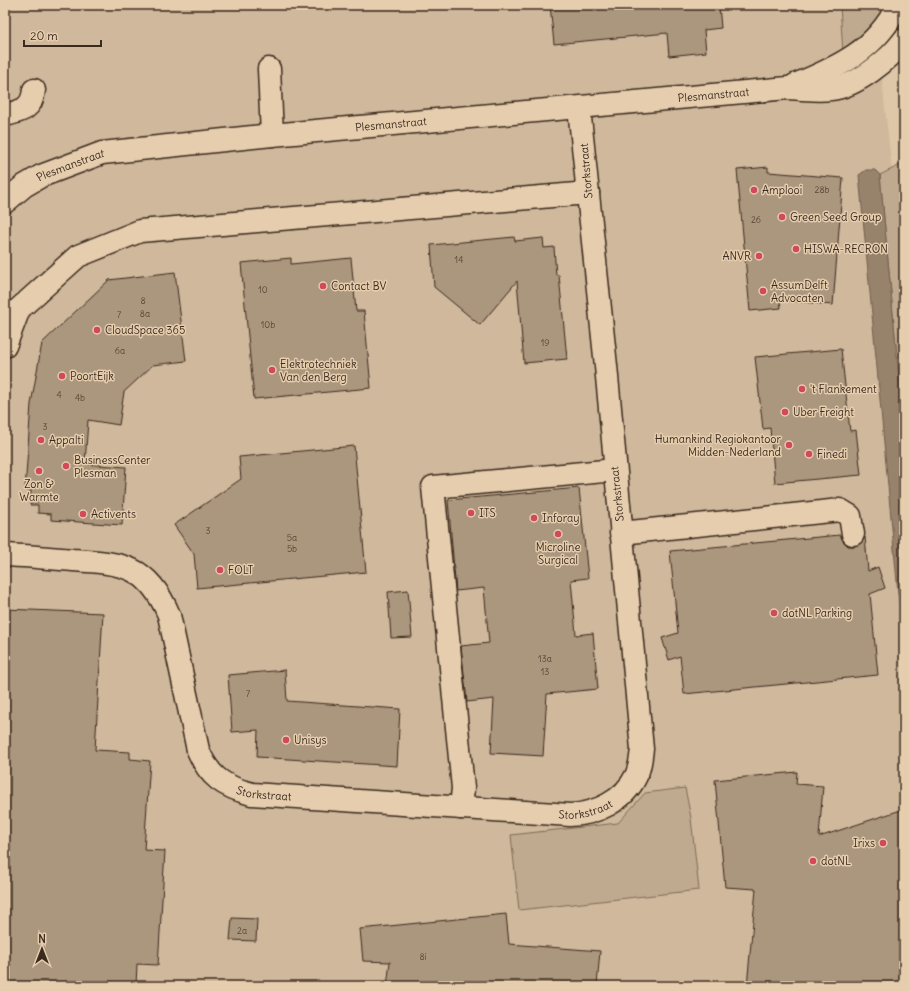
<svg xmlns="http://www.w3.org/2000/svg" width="909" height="991" viewBox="0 0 909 991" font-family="Delius,sans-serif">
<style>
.built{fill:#cfb89b}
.green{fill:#c0aa8f;stroke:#7e6a56}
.water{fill:#97826c;stroke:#725f4d}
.building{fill:#ab967e;stroke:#3b2a1e}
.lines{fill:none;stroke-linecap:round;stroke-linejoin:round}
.minor-casing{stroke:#3b2a1e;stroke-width:25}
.minor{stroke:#e5cdae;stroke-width:22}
.poi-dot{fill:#d1495b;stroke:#e5cdae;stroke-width:1.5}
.labels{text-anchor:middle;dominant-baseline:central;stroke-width:3;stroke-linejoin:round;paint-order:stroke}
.number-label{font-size:9px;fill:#574536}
.street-label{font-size:11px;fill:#3b2a1e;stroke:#e5cdae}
.poi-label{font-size:11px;fill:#3b2a1e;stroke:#e5cdae;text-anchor:start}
</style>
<rect width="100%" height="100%" fill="#dec6a8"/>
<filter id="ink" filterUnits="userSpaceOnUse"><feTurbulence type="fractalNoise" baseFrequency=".025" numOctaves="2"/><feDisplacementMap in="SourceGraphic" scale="8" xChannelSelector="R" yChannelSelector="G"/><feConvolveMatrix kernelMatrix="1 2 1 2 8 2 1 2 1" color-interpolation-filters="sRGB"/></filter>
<g filter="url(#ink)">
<path class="built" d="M 5,5 L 877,5 L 883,90 L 904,281 L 904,986 L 5,986 Z"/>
<path class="green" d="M 840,5 L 890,5 L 885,17 L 843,54 Z
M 904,163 L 904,431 L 880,175 Z
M 685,788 L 691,818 L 699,890 L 519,910 L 511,835 L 618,823 L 645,793 Z"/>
<path class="water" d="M 866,170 L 875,170 L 880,175 L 904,431 L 904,641 L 898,593 L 859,175 Z"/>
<path class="building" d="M 550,5 L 719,5 L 721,28 L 704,30 L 706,52 L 669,56 L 667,33 L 554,44 Z
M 768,167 L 768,172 L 843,178 L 833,305 L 780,300 L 781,308 L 750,311 L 737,170 Z
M 514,237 L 515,241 L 543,238 L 544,248 L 554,247 L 556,275 L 559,275 L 567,359 L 524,363 L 517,281 L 480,325 L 434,287 L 431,245 Z
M 291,258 L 291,264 L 351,258 L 356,311 L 364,311 L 371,388 L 254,399 L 241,263 Z
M 175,272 L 186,361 L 153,365 L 124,392 L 119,425 L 88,420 L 85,464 L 126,467 L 122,525 L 51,520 L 51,514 L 38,513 L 38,505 L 30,505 L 31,491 L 25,490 L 31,404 L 42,343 L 109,280 Z
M 841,349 L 850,431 L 856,430 L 861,475 L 775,483 L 770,428 L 763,429 L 755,357 Z
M 354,446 L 366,572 L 197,588 L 194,554 L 174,525 L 241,479 L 239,457 Z
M 579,488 L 588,578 L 571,580 L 576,635 L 593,633 L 598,689 L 547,694 L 543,756 L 491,753 L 494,699 L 467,702 L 461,646 L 489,643 L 484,588 L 456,591 L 448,500 Z
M 840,535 L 844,542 L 848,546 L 855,546 L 861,543 L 865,537 L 868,571 L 878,567 L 885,588 L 870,594 L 878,675 L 684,694 L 680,656 L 669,660 L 662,638 L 678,633 L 670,551 Z
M 408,590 L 412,637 L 391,638 L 388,592 Z
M 5,609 L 103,613 L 95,750 L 130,752 L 130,759 L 150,761 L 144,850 L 165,851 L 158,965 L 137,964 L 136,986 L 5,986 Z
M 285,670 L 287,701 L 400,709 L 397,766 L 257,757 L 258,730 L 232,732 L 228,675 Z
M 797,772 L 796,784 L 823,786 L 819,837 L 904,809 L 904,986 L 747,986 L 756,889 L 725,887 L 715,780 Z
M 506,914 L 509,944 L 600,951 L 597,986 L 387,986 L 390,962 L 363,961 L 360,929 Z
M 232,918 L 257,919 L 256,941 L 230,940 Z"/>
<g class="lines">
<defs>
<g id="minor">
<path d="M 269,69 L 272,135"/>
<path d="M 795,85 C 839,67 876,50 898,5"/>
<path d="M 5,115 C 22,111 32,109 34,90"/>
<path id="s1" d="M 5,202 L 24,186 L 41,176 L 102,153 L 272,135 L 788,88 C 802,89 817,91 831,89 C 856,87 890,59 904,40"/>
<path d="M 5,346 L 19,309 L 78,256 L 140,231 L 588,193"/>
<path d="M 621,533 L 840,510 L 850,516 L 853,534"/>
<path id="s2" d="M 5,555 C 28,556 50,558 73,560 C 123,563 148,565 169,615 L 198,750 C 209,777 224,787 252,794 L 570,815 C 596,814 624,801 636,776 C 640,768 641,758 642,749 L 606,366 L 579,108"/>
<path d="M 461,808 L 463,788 L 433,487 L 615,470"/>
</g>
</defs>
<use href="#minor" class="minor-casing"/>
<use href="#minor" class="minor"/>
</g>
</g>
<g class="poi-dot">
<circle cx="754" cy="190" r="4"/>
<circle cx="782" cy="217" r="4"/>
<circle cx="796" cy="249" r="4"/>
<circle cx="759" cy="256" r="4"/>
<circle cx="323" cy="286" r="4"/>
<circle cx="763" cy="291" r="4"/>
<circle cx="97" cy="330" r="4"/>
<circle cx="272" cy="370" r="4"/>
<circle cx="62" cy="376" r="4"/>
<circle cx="802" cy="389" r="4"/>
<circle cx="785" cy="412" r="4"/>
<circle cx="41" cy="440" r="4"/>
<circle cx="789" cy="445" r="4"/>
<circle cx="809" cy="454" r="4"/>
<circle cx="66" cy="466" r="4"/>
<circle cx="39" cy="471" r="4"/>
<circle cx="471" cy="513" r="4"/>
<circle cx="83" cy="514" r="4"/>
<circle cx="534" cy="518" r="4"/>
<circle cx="558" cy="534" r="4"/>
<circle cx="220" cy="570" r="4"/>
<circle cx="774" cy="613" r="4"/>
<circle cx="286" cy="740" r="4"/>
<circle cx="883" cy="843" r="4"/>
<circle cx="813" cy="861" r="4"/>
</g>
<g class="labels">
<g class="number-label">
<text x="822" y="189">28b</text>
<text x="756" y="219">26</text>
<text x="459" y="259">14</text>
<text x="263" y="289">10</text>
<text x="143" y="300">8</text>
<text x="145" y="313">8a</text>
<text x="119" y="314">7</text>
<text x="268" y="324">10b</text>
<text x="545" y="342">19</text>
<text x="120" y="350">6a</text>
<text x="59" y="394">4</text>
<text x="80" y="397">4b</text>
<text x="45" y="426">3</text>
<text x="208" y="530">3</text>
<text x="292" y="537">5a</text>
<text x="292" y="548">5b</text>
<text x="545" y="658">13a</text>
<text x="545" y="671">13</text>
<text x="248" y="693">7</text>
<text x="242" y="930">2a</text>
<text x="423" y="956">8i</text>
</g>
<g class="street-label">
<text stroke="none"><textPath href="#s1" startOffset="724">Plesmanstraat</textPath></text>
<text stroke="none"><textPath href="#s1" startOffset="400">Plesmanstraat</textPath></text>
<text stroke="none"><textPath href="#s1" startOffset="76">Plesmanstraat</textPath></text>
<text transform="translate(586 171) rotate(-95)">Storkstraat</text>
<text transform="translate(617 494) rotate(-96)">Storkstraat</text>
<text stroke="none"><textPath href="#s2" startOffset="411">Storkstraat</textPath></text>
<text stroke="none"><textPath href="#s2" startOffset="734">Storkstraat</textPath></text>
</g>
<g class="poi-label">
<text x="762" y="190">Amplooi</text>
<text x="790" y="217">Green Seed Group</text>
<text x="804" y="249">HISWA-RECRON</text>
<text x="751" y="256" text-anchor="end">ANVR</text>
<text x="771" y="285">AssumDelft<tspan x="771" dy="13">Advocaten</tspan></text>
<text x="331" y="286">Contact BV</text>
<text x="105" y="330">CloudSpace 365</text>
<text x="280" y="364">Elektrotechniek<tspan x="280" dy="13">Van den Berg</tspan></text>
<text x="70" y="376">PoortEijk</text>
<text x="810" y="389">'t Flankement</text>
<text x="793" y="412">Uber Freight</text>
<text x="781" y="439" text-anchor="end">Humankind Regiokantoor<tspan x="781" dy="13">Midden-Nederland</tspan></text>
<text x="49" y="440">Appalti</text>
<text x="817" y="454">Finedi</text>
<text x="74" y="460">BusinessCenter<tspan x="74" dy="13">Plesman</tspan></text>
<text x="39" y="484" text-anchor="middle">Zon &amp;<tspan x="39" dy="13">Warmte</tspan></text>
<text x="479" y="513">ITS</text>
<text x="91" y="514">Activents</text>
<text x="542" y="518">Inforay</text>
<text x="558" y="547" text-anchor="middle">Microline<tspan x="558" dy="13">Surgical</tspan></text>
<text x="228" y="570">FOLT</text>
<text x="782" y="613">dotNL Parking</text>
<text x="294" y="740">Unisys</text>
<text x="875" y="843" text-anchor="end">Irixs</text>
<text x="821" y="861">dotNL</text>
</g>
</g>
<rect width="909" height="991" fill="none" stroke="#e5cdae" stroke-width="20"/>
<rect x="10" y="10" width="889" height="971" fill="none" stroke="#3b2a1e" stroke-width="1.5" filter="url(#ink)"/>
<g transform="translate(42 949)" stroke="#e5cdae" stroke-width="3" paint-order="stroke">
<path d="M0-3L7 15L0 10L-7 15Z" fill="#3b2a1e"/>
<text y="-6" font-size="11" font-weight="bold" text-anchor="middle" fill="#3b2a1e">N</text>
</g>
<path d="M24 40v6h77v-6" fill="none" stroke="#3b2a1e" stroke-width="2"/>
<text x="30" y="40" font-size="12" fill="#3b2a1e" stroke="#e5cdae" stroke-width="3" paint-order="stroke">20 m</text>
</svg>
